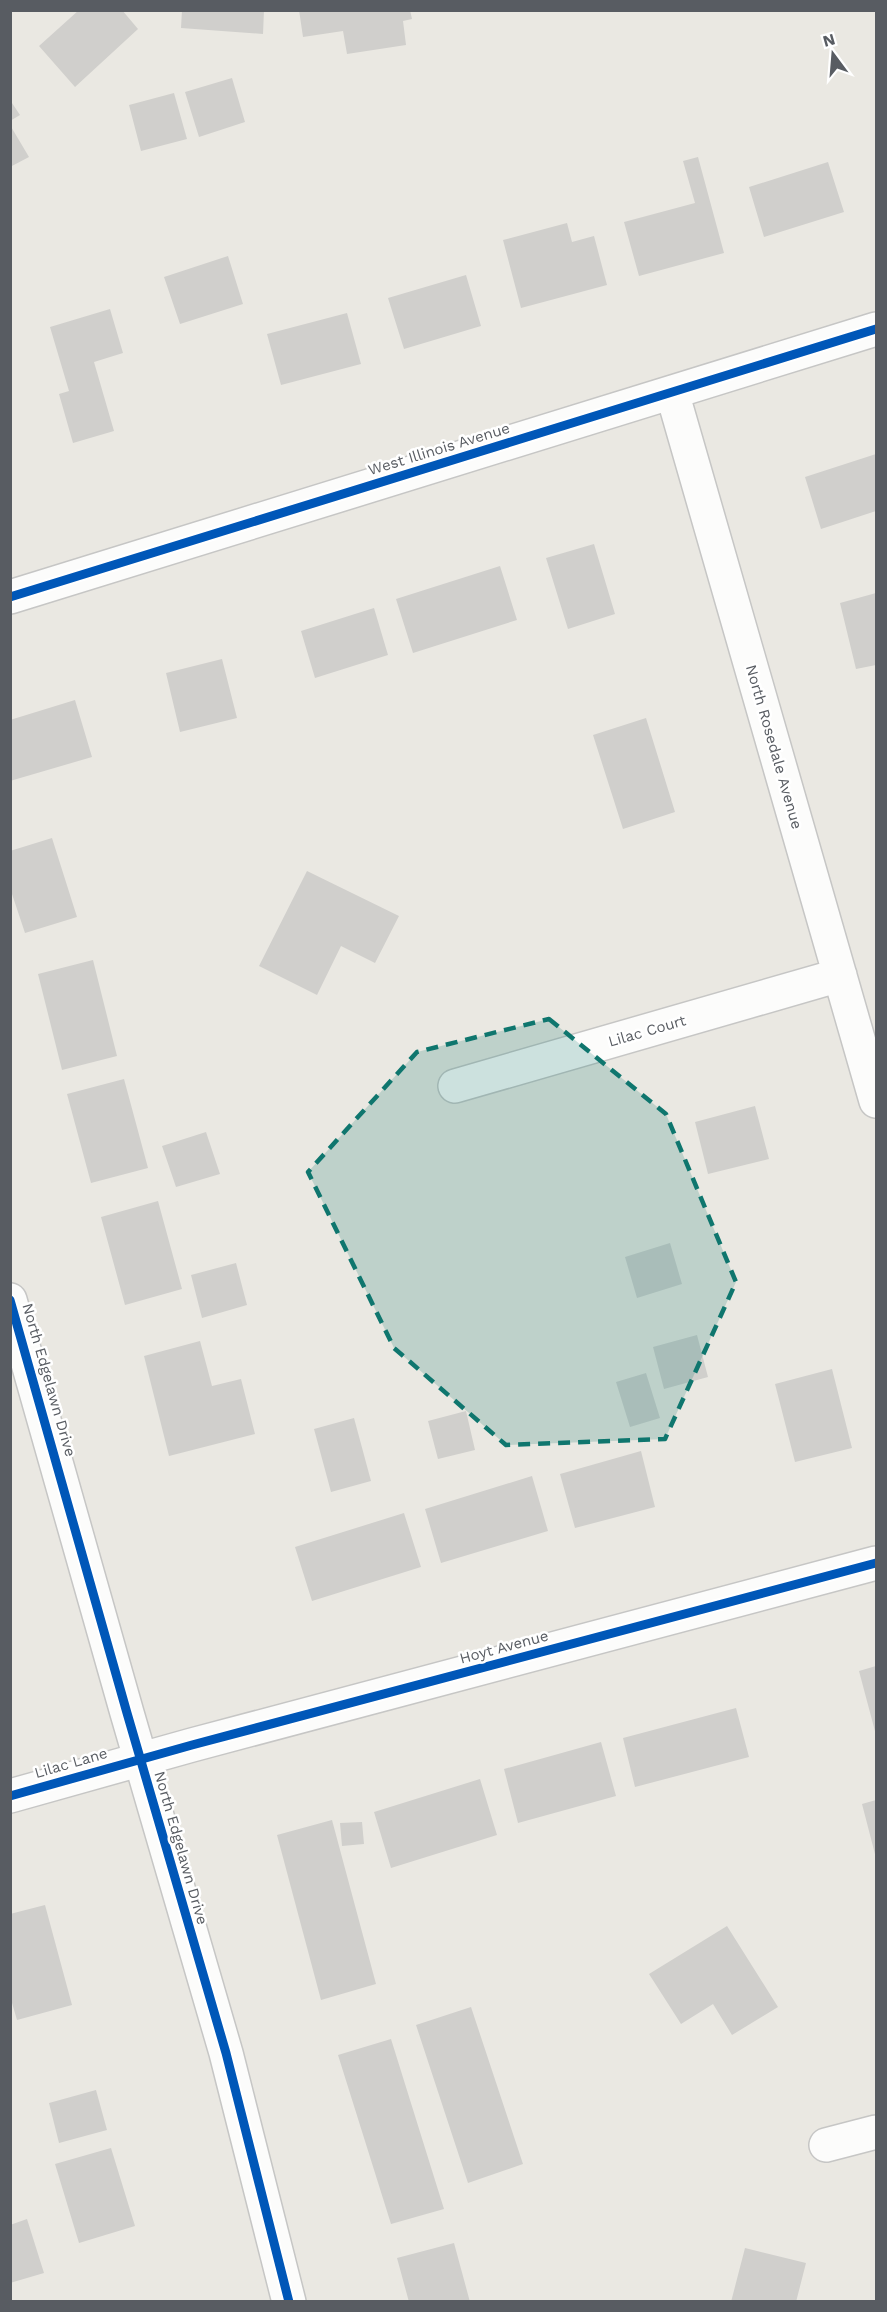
<svg xmlns="http://www.w3.org/2000/svg" width="887" height="2312" viewBox="0 0 887 2312" font-family="'Work Sans',sans-serif">
<style>
.building{fill:#d0cfcc}
.lines{fill:none;stroke-linecap:round;stroke-linejoin:round}
.minor-casing{stroke:#c6c6c5;stroke-width:36}
.minor{stroke:#fcfcfb;stroke-width:33}
.cycleway-casing{stroke:#fff;stroke-width:13}
.cycleway{stroke:#0057b8;stroke-width:9}
.marked{fill:#0f766e;fill-opacity:0.2;stroke:#0f766e;stroke-width:4.5;stroke-dasharray:12 8;stroke-linejoin:round}
.labels{text-anchor:middle;dominant-baseline:central;stroke-width:5;stroke-linejoin:round;paint-order:stroke}
.street-label{font-size:15px;fill:#585c62;stroke:#fff}
</style>
<rect width="100%" height="100%" fill="#eae8e2"/>
<path class="building" d="M 79,10 L 122,10 L 138,29 L 75,87 L 39,46 Z
M 182,10 L 264,10 L 263,34 L 181,28 Z
M 299,10 L 410,10 L 412,19 L 403,21 L 406,45 L 347,54 L 343,31 L 303,37 Z
M 232,78 L 245,122 L 199,137 L 185,92 Z
M 174,93 L 187,139 L 141,151 L 129,105 Z
M 10,100 L 20,115 L 10,121 Z
M 10,125 L 29,157 L 10,167 Z
M 698,157 L 724,253 L 639,276 L 624,222 L 695,203 L 683,161 Z
M 828,162 L 844,212 L 764,237 L 749,187 Z
M 567,223 L 572,242 L 594,236 L 607,285 L 521,308 L 503,240 Z
M 228,256 L 243,304 L 180,324 L 164,277 Z
M 466,275 L 481,326 L 404,349 L 388,298 Z
M 110,309 L 123,353 L 94,362 L 114,431 L 73,443 L 59,394 L 69,391 L 50,327 Z
M 347,313 L 361,364 L 281,385 L 267,334 Z
M 876,454 L 876,511 L 821,529 L 805,477 Z
M 594,544 L 615,614 L 568,629 L 546,558 Z
M 500,566 L 517,620 L 413,653 L 396,599 Z
M 876,593 L 876,665 L 856,669 L 840,603 Z
M 374,608 L 388,655 L 315,678 L 301,631 Z
M 222,659 L 237,718 L 180,732 L 166,673 Z
M 75,700 L 92,757 L 10,781 L 10,720 Z
M 646,718 L 675,812 L 623,829 L 593,735 Z
M 52,838 L 77,917 L 25,933 L 10,888 L 10,851 Z
M 307,871 L 399,916 L 375,963 L 341,946 L 317,995 L 259,966 Z
M 93,960 L 117,1056 L 62,1070 L 38,974 Z
M 124,1079 L 148,1168 L 91,1183 L 67,1094 Z
M 755,1106 L 769,1159 L 708,1174 L 695,1122 Z
M 206,1132 L 220,1174 L 176,1187 L 162,1146 Z
M 158,1201 L 182,1289 L 125,1305 L 101,1217 Z
M 670,1243 L 682,1284 L 637,1298 L 625,1257 Z
M 236,1263 L 247,1305 L 202,1318 L 191,1275 Z
M 697,1335 L 708,1377 L 664,1389 L 653,1347 Z
M 200,1341 L 212,1386 L 241,1379 L 255,1434 L 169,1456 L 144,1356 Z
M 832,1369 L 852,1448 L 795,1462 L 775,1384 Z
M 646,1373 L 660,1418 L 630,1427 L 616,1382 Z
M 466,1411 L 475,1450 L 438,1459 L 428,1421 Z
M 354,1418 L 371,1481 L 331,1492 L 314,1429 Z
M 641,1451 L 655,1507 L 575,1528 L 560,1474 Z
M 532,1476 L 548,1531 L 441,1563 L 425,1509 Z
M 404,1513 L 421,1567 L 312,1601 L 295,1547 Z
M 876,1666 L 876,1735 L 859,1671 Z
M 736,1708 L 749,1757 L 635,1787 L 623,1738 Z
M 601,1742 L 616,1796 L 518,1823 L 504,1769 Z
M 480,1779 L 497,1835 L 391,1868 L 374,1812 Z
M 876,1800 L 876,1858 L 862,1804 Z
M 332,1820 L 376,1984 L 321,2000 L 277,1835 Z
M 362,1822 L 364,1844 L 342,1846 L 340,1823 Z
M 45,1905 L 72,2005 L 17,2020 L 10,1996 L 10,1914 Z
M 727,1926 L 778,2007 L 732,2035 L 713,2004 L 681,2024 L 649,1974 Z
M 471,2007 L 523,2164 L 468,2183 L 416,2025 Z
M 391,2039 L 444,2209 L 391,2224 L 338,2055 Z
M 96,2090 L 107,2130 L 59,2143 L 49,2103 Z
M 111,2148 L 135,2226 L 79,2243 L 55,2164 Z
M 27,2219 L 44,2273 L 10,2283 L 10,2225 Z
M 454,2243 L 470,2302 L 409,2302 L 397,2258 Z
M 745,2248 L 806,2263 L 796,2302 L 731,2302 Z"/>
<g class="lines">
<defs>
<path id="minor" d="M 672,392 L 876,1101
M 10,597 L 876,329
M 455,1086 L 840,975
M 10,1300 L 127,1713 L 226,2053 L 289,2302
M 10,1796 L 192,1745 L 876,1563
M 826,2145 L 876,2132"/>
</defs>
<use href="#minor" class="minor-casing"/>
<use href="#minor" class="minor"/>
<defs>
<path id="cycleway" d="M 10,597 L 876,329
M 10,1300 L 127,1713 L 226,2053 L 289,2302
M 10,1796 L 192,1745 L 876,1563"/>
</defs>
<use href="#cycleway" class="cycleway-casing"/>
<use href="#cycleway" class="cycleway"/>
</g>
<path class="marked" d="M 549,1019 L 666,1114 L 736,1282 L 665,1439 L 506,1445 L 394,1348 L 308,1172 L 417,1052 Z"/>
<g class="labels">
<g class="street-label">
<text transform="translate(439 449) rotate(-17)">West Illinois Avenue</text>
<text transform="translate(774 747) rotate(74)">North Rosedale Avenue</text>
<text transform="translate(647 1031) rotate(-16)">Lilac Court</text>
<text transform="translate(49 1380) rotate(74)">North Edgelawn Drive</text>
<text transform="translate(504 1647) rotate(-15)">Hoyt Avenue</text>
<text transform="translate(71 1763) rotate(-16)">Lilac Lane</text>
<text transform="translate(181 1848) rotate(74)">North Edgelawn Drive</text>
</g>
</g>
<rect width="887" height="2312" fill="none" stroke="#585c62" stroke-width="24"/>
<g transform="translate(833 54) rotate(344)" stroke="#ffffff" stroke-width="4.5" paint-order="stroke">
<path d="M0-4.5L10 22L0 15L-10 22Z" fill="#585c62"/>
<text y="-9" font-size="16" font-weight="bold" text-anchor="middle" fill="#585c62">N</text>
</g>
</svg>
